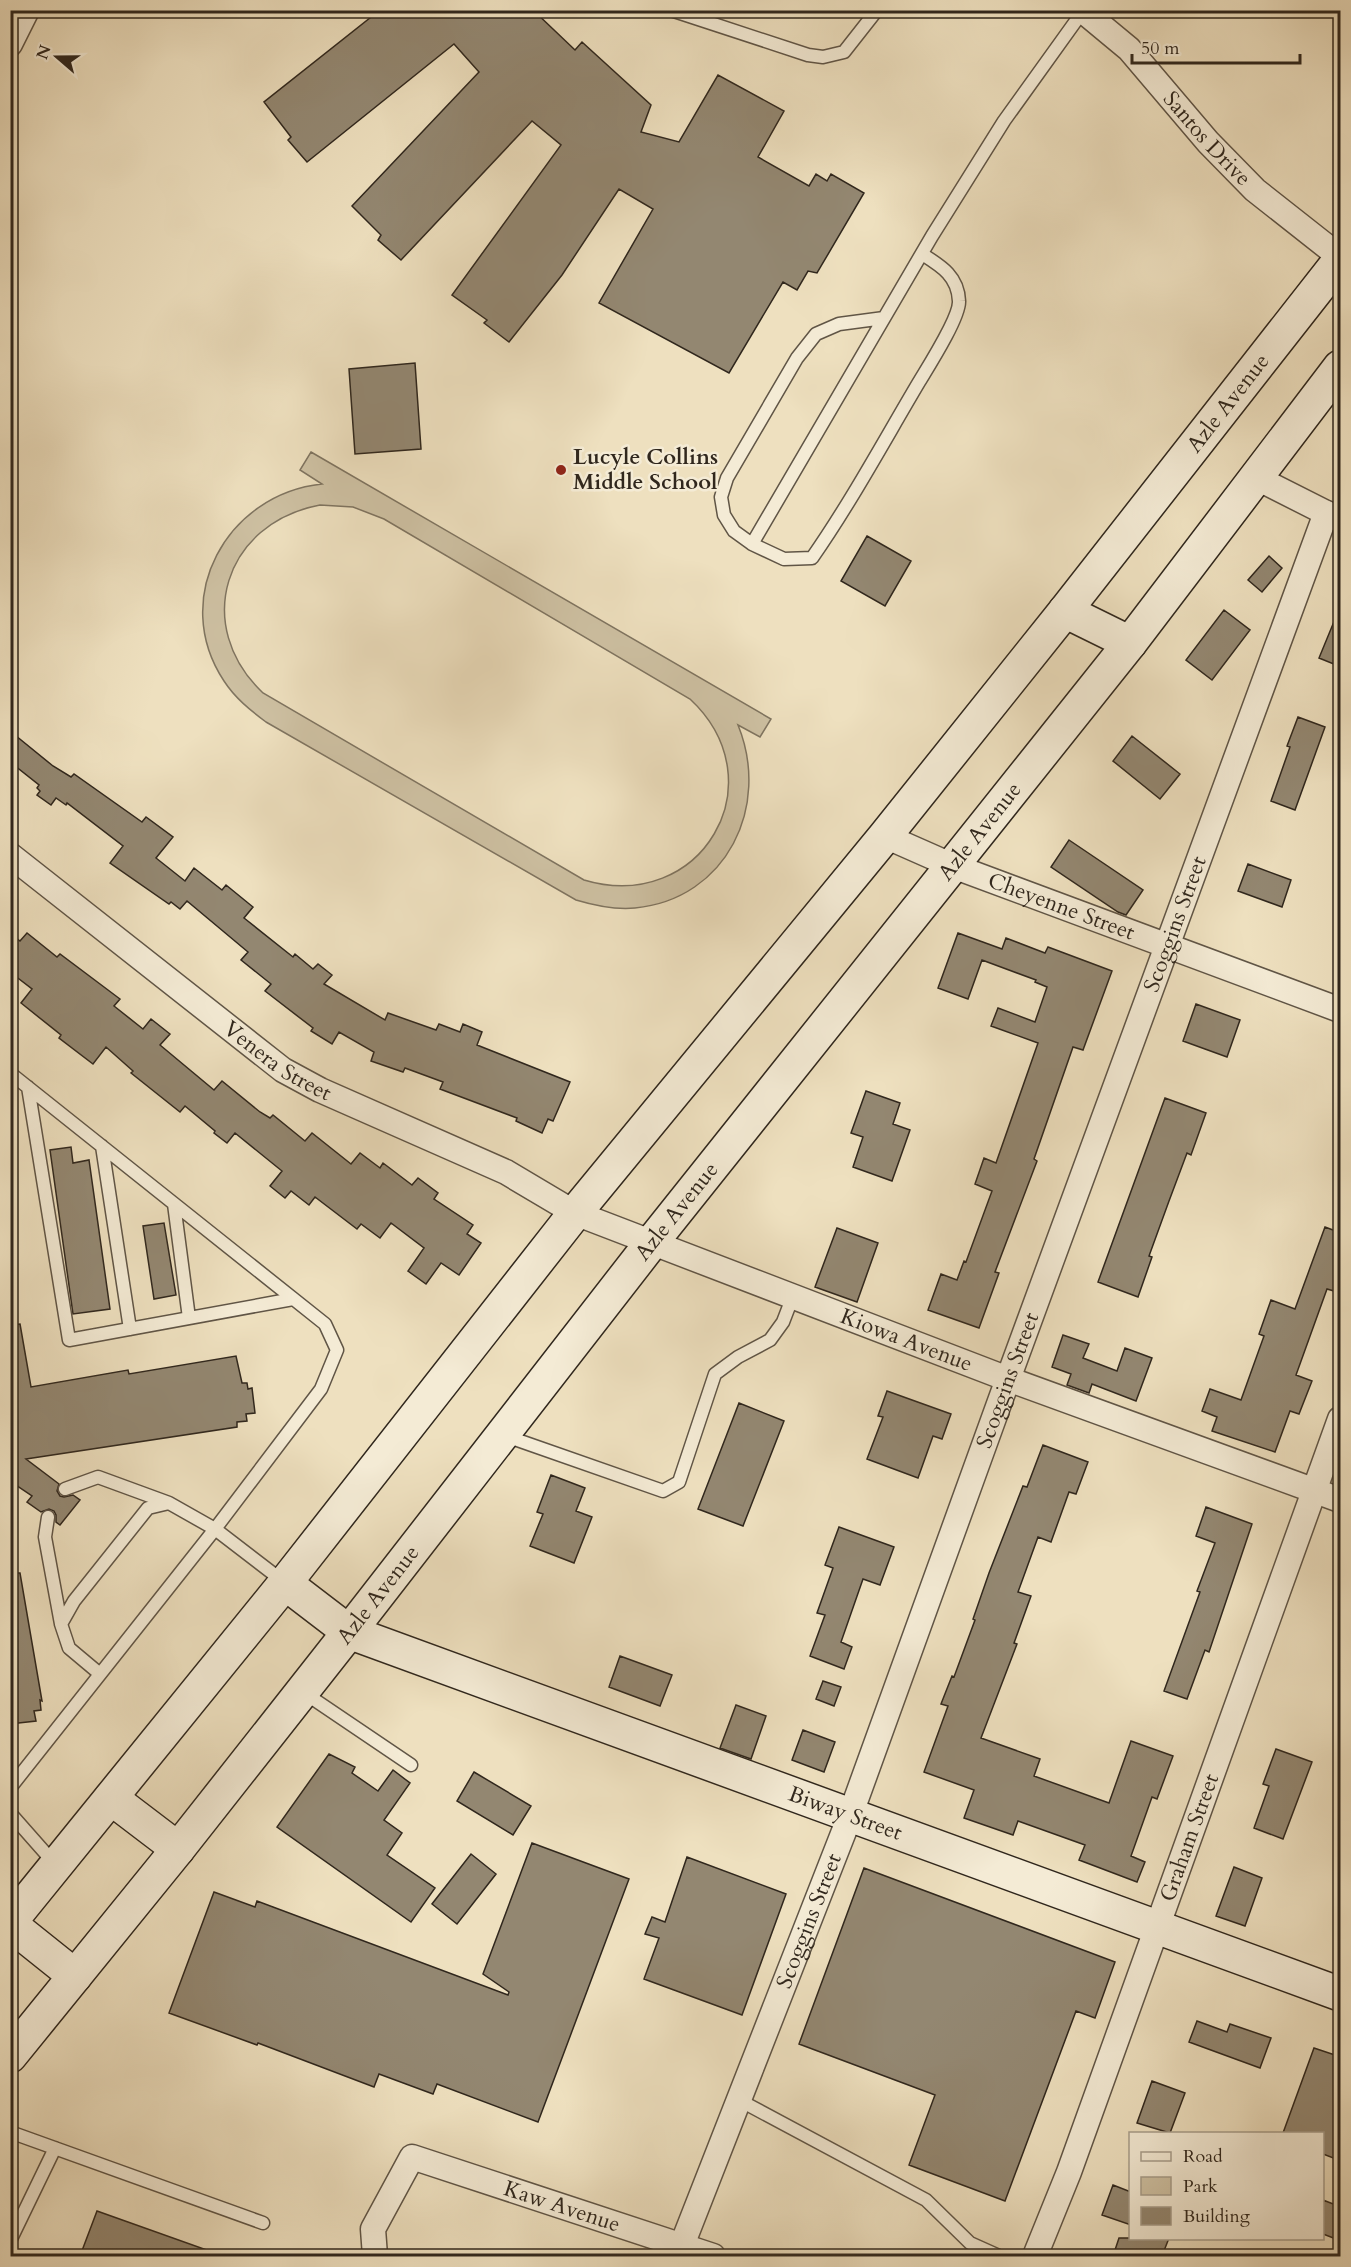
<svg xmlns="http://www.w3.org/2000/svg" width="1351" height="2267" viewBox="0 0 1351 2267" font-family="Cardo,serif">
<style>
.green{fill:#cec1a3;stroke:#7f7460;stroke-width:1.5;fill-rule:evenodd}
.building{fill:#938771;stroke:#30271d;stroke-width:1.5}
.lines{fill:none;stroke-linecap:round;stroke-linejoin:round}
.lane-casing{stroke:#605546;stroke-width:15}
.street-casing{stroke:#605546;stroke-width:27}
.secondary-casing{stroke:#30271d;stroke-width:36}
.lane{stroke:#f4ebd5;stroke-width:12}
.street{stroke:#f4ebd5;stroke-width:24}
.secondary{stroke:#f4ebd5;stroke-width:33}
.poi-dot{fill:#8f2418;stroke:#f4ebd5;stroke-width:2}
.labels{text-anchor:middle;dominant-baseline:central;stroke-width:5;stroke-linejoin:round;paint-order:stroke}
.street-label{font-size:22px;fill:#30271d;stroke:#f4ebd5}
.poi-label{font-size:22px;font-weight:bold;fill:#30271d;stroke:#f4ebd5;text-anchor:start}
</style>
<rect width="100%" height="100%" fill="#eee0bf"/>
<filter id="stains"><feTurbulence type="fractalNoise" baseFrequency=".00333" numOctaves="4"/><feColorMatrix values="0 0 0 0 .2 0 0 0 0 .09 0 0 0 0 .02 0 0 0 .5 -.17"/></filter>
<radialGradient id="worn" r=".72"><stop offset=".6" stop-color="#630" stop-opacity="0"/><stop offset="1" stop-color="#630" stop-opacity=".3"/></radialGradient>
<path class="green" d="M 311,452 L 771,719 L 760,737 L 738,725 C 771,806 727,899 635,908 C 615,910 596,906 576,900 L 266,722 C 250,710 235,698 224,681 C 169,598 227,494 322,484 L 300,470 ZM 320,505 L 353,507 L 384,519 L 690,699 C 779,782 701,915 584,880 L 263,693 C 192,626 224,523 320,505 Z"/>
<path class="building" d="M 380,10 L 533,10 L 575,50 L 582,42 L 651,105 L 641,132 L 679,142 L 718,75 L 784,111 L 758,157 L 809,186 L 816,174 L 827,181 L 831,174 L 864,193 L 817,273 L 808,271 L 797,290 L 783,282 L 729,373 L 599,303 L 653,209 L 619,189 L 562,275 L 509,342 L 484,323 L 487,320 L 452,295 L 561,145 L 532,121 L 401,260 L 378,240 L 381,235 L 352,206 L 479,72 L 454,44 L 307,162 L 288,140 L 291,137 L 264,102 Z
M 415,363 L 421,449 L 355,454 L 349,369 Z
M 867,536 L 911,561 L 885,606 L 841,581 Z
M 1269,556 L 1282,568 L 1262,592 L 1248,580 Z
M 1340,607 L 1341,608 L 1341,667 L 1319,658 Z
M 1224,610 L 1250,630 L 1212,680 L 1186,660 Z
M 1298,717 L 1325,727 L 1295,810 L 1271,801 L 1290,747 L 1287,746 Z
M 10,731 L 53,766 L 71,777 L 74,774 L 142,822 L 146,817 L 173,837 L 156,858 L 185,881 L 194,868 L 222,890 L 226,885 L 253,907 L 244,918 L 293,957 L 295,954 L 313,969 L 318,964 L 332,975 L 324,984 L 385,1020 L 388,1013 L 436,1030 L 439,1024 L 460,1032 L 463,1024 L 482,1032 L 477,1045 L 570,1082 L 553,1121 L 548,1119 L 542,1133 L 516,1121 L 517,1118 L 440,1089 L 443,1082 L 405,1068 L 403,1072 L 371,1061 L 374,1052 L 339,1032 L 332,1044 L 311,1031 L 313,1028 L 265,991 L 271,984 L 241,960 L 248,952 L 187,901 L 180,909 L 171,902 L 169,904 L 110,863 L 123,846 L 67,803 L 66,805 L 56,798 L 51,805 L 37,795 L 40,791 L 37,788 L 39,785 L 10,762 Z
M 1132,736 L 1180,774 L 1160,799 L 1113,761 Z
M 1069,840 L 1143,890 L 1126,915 L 1118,912 L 1051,867 Z
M 1248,864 L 1291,880 L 1282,907 L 1238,891 Z
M 10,933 L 20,941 L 27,933 L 57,957 L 60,954 L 120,999 L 114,1006 L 143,1029 L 151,1019 L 170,1034 L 160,1045 L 214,1090 L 222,1081 L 260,1112 L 270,1118 L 273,1115 L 305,1141 L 312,1133 L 351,1164 L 360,1153 L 380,1168 L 383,1163 L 412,1185 L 418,1178 L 438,1193 L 434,1199 L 473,1225 L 467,1234 L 481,1243 L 459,1275 L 441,1263 L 426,1284 L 408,1271 L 424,1248 L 391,1223 L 380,1238 L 361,1224 L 357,1229 L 315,1197 L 309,1205 L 291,1191 L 285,1198 L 270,1186 L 282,1171 L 235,1133 L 227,1143 L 214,1133 L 215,1131 L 185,1106 L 180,1112 L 131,1073 L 133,1071 L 106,1047 L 93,1064 L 59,1038 L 61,1035 L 21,1003 L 32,989 L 10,972 Z
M 958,933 L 1002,949 L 1006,938 L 1045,953 L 1048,947 L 1112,971 L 1083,1050 L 1073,1047 L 1034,1159 L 1037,1161 L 995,1272 L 999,1273 L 979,1328 L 928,1310 L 941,1274 L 957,1280 L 964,1261 L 966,1262 L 992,1191 L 975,1184 L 984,1158 L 996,1163 L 1038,1043 L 991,1026 L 998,1008 L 1035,1022 L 1047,987 L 1035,982 L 1036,980 L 982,960 L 968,999 L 938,988 Z
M 1196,1004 L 1240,1020 L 1227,1057 L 1183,1041 Z
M 866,1091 L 900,1103 L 893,1124 L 910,1130 L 892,1181 L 853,1167 L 863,1137 L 851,1133 Z
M 1165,1098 L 1206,1113 L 1191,1155 L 1187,1153 L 1169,1201 L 1149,1256 L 1152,1257 L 1138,1297 L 1098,1282 Z
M 71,1147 L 73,1163 L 89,1160 L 110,1309 L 73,1314 L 50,1150 Z
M 164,1223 L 176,1295 L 154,1299 L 143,1226 Z
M 1325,1227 L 1341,1233 L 1341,1272 L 1334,1291 L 1327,1289 L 1296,1375 L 1312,1381 L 1299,1414 L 1290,1411 L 1275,1452 L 1212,1431 L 1217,1417 L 1202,1411 L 1210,1389 L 1241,1400 L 1264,1336 L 1259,1334 L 1271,1300 L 1295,1309 Z
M 837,1228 L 878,1243 L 857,1302 L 815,1287 Z
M 20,1324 L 31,1387 L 128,1370 L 129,1374 L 236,1356 L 242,1383 L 247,1383 L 248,1389 L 252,1388 L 255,1413 L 246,1414 L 247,1421 L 237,1422 L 237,1427 L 26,1459 L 59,1484 L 57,1491 L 60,1496 L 64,1497 L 73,1495 L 80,1500 L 60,1525 L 56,1522 L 56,1515 L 54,1511 L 49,1509 L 41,1512 L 27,1502 L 32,1496 L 10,1481 L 10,1325 Z
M 1063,1335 L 1089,1344 L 1083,1358 L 1117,1371 L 1125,1348 L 1152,1358 L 1136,1401 L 1092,1384 L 1089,1393 L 1067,1385 L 1071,1374 L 1052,1367 Z
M 887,1391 L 951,1414 L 942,1439 L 933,1436 L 918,1478 L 867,1459 L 883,1417 L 878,1416 Z
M 739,1403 L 784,1421 L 743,1526 L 698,1509 Z
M 1043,1445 L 1088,1462 L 1076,1494 L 1069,1492 L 1051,1542 L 1038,1537 L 1018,1592 L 1031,1596 L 1014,1643 L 1017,1644 L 981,1738 L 1040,1759 L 1034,1776 L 1109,1803 L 1131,1741 L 1173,1756 L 1157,1799 L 1152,1797 L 1131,1856 L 1145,1862 L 1137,1882 L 1079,1860 L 1085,1845 L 1018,1821 L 1013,1835 L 964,1818 L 974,1790 L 924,1772 L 948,1706 L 941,1704 L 952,1676 L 954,1677 L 975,1620 L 973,1619 L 989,1573 L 1023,1486 L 1027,1487 Z
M 551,1475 L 585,1488 L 576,1511 L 592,1517 L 574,1563 L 530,1546 L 543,1514 L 537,1512 Z
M 1206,1507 L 1252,1524 L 1209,1652 L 1205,1650 L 1187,1699 L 1164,1691 L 1200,1592 L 1197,1591 L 1215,1543 L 1196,1536 Z
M 839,1527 L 894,1547 L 880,1585 L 863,1579 L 841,1642 L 852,1647 L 844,1669 L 810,1656 L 825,1615 L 817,1613 L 833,1568 L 825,1565 Z
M 10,1573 L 20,1573 L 42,1701 L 40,1700 L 41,1710 L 34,1711 L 36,1721 L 10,1724 Z
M 620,1656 L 672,1675 L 660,1706 L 609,1687 Z
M 823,1681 L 841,1687 L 834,1706 L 816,1699 Z
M 736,1705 L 766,1716 L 751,1759 L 720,1748 Z
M 803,1730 L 835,1742 L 824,1772 L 792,1760 Z
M 1276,1749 L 1312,1762 L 1283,1839 L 1254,1828 L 1269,1786 L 1263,1784 Z
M 329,1754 L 355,1767 L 352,1773 L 378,1791 L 393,1770 L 410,1783 L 384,1820 L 402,1833 L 387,1855 L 435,1888 L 411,1922 L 277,1827 Z
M 474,1772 L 531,1806 L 513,1835 L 457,1801 Z
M 532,1843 L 629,1879 L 538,2122 L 437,2084 L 433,2094 L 379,2074 L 374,2087 L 258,2043 L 257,2045 L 169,2013 L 214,1892 L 255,1907 L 257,1901 L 508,1995 L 509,1992 L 483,1974 Z
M 471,1854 L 496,1874 L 457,1924 L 432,1904 Z
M 687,1857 L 786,1894 L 742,2015 L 644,1979 L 659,1938 L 645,1934 L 652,1917 L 665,1922 Z
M 1234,1867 L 1262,1878 L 1245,1926 L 1216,1916 Z
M 864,1868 L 1115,1962 L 1095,2018 L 1076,2011 L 1005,2201 L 909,2165 L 935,2095 L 799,2044 Z
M 1197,2021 L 1227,2032 L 1230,2024 L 1271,2038 L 1260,2068 L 1189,2042 Z
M 1314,2048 L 1341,2057 L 1341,2112 L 1334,2129 L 1341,2131 L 1341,2161 L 1323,2154 L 1323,2133 L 1283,2133 Z
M 1152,2081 L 1185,2093 L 1170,2133 L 1137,2123 Z
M 1113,2185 L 1131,2192 L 1131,2225 L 1102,2215 Z
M 1323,2200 L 1341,2207 L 1341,2227 L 1336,2239 L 1323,2234 Z
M 97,2211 L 218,2254 L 218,2256 L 80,2256 Z
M 1119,2238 L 1169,2238 L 1162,2256 L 1113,2256 Z"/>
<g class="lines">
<defs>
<path id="lane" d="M 671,10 L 808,55 L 823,57 L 844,52 L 877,10
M 884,318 L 839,324 L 816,334 L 797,358 L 727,478 L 721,497 L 724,515 L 734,531 L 752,544 L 784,559 L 812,558 C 851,502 884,441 919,382 C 928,367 960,317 959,301 C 958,276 941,266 922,254
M 752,544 L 932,236 L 1004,121 L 1083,11
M 10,1073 L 325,1324 L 337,1350 L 321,1389 L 215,1529 L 284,1582
M 28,1087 L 69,1340 L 293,1299
M 102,1146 L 130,1329
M 174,1204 L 189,1318
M 503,1435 L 663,1491 L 679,1482 L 715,1374 L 738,1357 L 770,1340 L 783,1322 L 793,1296
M 65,1489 L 98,1477 L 169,1503
M 48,1517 L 45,1537 L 61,1624
M 303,1692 L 411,1765
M 10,1788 L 215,1529 L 169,1503 L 148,1508 L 74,1601 L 61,1624 L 69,1648 L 100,1674
M 10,1813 L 55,1864
M 739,2100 L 926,2200 L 970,2243 L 999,2256
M 10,2132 L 263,2223
M 10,2241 L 55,2148"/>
<g id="street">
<path id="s1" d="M 1082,10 L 1129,49 L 1208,142 L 1255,190 L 1340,257"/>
<path d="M 10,44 L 27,10"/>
<path d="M 1257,478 L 1340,520"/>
<path id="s2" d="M 885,836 L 953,866 L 1340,1010"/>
<path id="s3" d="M 10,855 L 283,1070 L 320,1090 L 506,1172 L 575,1213 L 1008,1379 L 1340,1500"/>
<path id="s4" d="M 682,2245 L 850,1816 L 1008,1379 L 1326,513"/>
<path id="s5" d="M 375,2256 L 373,2229 L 412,2157 L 713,2256"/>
<path id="s6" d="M 1035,2256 L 1069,2172 L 1340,1419"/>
</g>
<g id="secondary">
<path d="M 1065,611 L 1130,643"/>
<path id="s7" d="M 285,1583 L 349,1632 L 1340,1994"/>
<path d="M 111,1798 L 178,1849"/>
<path id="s8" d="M 10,1922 L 285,1583 L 575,1213 L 885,836 L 1065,611 L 1340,260"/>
<path d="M 10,1924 L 75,1976"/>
<path id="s9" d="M 10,2056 L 178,1849 L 349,1632 L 652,1242 L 1130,643 L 1340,367"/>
</g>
</defs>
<use href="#lane" class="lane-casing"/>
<use href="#street" class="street-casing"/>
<use href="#secondary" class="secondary-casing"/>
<use href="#lane" class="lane"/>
<use href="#street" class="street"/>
<use href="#secondary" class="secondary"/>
</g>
<circle class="poi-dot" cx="561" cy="470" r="6"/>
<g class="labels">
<g class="street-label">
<text stroke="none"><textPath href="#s1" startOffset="180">Santos Drive</textPath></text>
<text stroke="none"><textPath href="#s8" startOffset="1947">Azle Avenue</textPath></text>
<text stroke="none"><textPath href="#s9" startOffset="1562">Azle Avenue</textPath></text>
<text stroke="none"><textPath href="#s2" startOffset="190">Cheyenne Street</textPath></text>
<text stroke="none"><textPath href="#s4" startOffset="1410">Scoggins Street</textPath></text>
<text stroke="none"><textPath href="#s3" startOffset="338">Venera Street</textPath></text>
<text stroke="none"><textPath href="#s9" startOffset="1076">Azle Avenue</textPath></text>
<text stroke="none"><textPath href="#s3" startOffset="1028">Kiowa Avenue</textPath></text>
<text stroke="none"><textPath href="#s4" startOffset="924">Scoggins Street</textPath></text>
<text stroke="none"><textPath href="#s9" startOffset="590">Azle Avenue</textPath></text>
<text stroke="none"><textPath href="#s7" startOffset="609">Biway Street</textPath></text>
<text stroke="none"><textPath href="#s6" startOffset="446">Graham Street</textPath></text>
<text stroke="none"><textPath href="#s4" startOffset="348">Scoggins Street</textPath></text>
<text stroke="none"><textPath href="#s5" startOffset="267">Kaw Avenue</textPath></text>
</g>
<g class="poi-label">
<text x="573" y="457">Lucyle Collins<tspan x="573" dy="25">Middle School</tspan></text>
</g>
</g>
<rect width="1351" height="2267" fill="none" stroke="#eee0bf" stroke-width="36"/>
<rect x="12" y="12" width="1327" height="2243" fill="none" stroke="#30271d" stroke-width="3"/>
<rect x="18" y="18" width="1315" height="2231" fill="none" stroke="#30271d" stroke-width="1.5"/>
<rect x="1129" y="2132" width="195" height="108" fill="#f4ebd5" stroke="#a69d8b" stroke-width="1.5"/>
<rect x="1141" y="2152" width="30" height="9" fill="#f4ebd5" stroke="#a69d8b" stroke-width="1.5"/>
<text x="1183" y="2162" font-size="18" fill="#30271d">Road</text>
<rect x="1141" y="2177" width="30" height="18" fill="#cec1a3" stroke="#a69d8b" stroke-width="1.5"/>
<text x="1183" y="2192" font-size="18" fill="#30271d">Park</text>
<rect x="1141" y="2207" width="30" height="18" fill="#938771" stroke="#a69d8b" stroke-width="1.5"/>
<text x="1183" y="2222" font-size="18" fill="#30271d">Building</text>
<g transform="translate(57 57) rotate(290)" stroke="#f4ebd5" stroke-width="4.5" paint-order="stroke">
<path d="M0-4.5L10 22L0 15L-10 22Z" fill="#30271d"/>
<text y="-9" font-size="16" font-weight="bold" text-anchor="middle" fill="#30271d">N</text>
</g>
<path d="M1132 54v9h168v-9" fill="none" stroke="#30271d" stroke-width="3"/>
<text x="1141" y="54" font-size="18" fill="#30271d" stroke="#f4ebd5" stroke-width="4.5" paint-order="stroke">50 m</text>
<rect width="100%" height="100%" filter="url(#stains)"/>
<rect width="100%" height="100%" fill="url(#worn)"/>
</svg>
